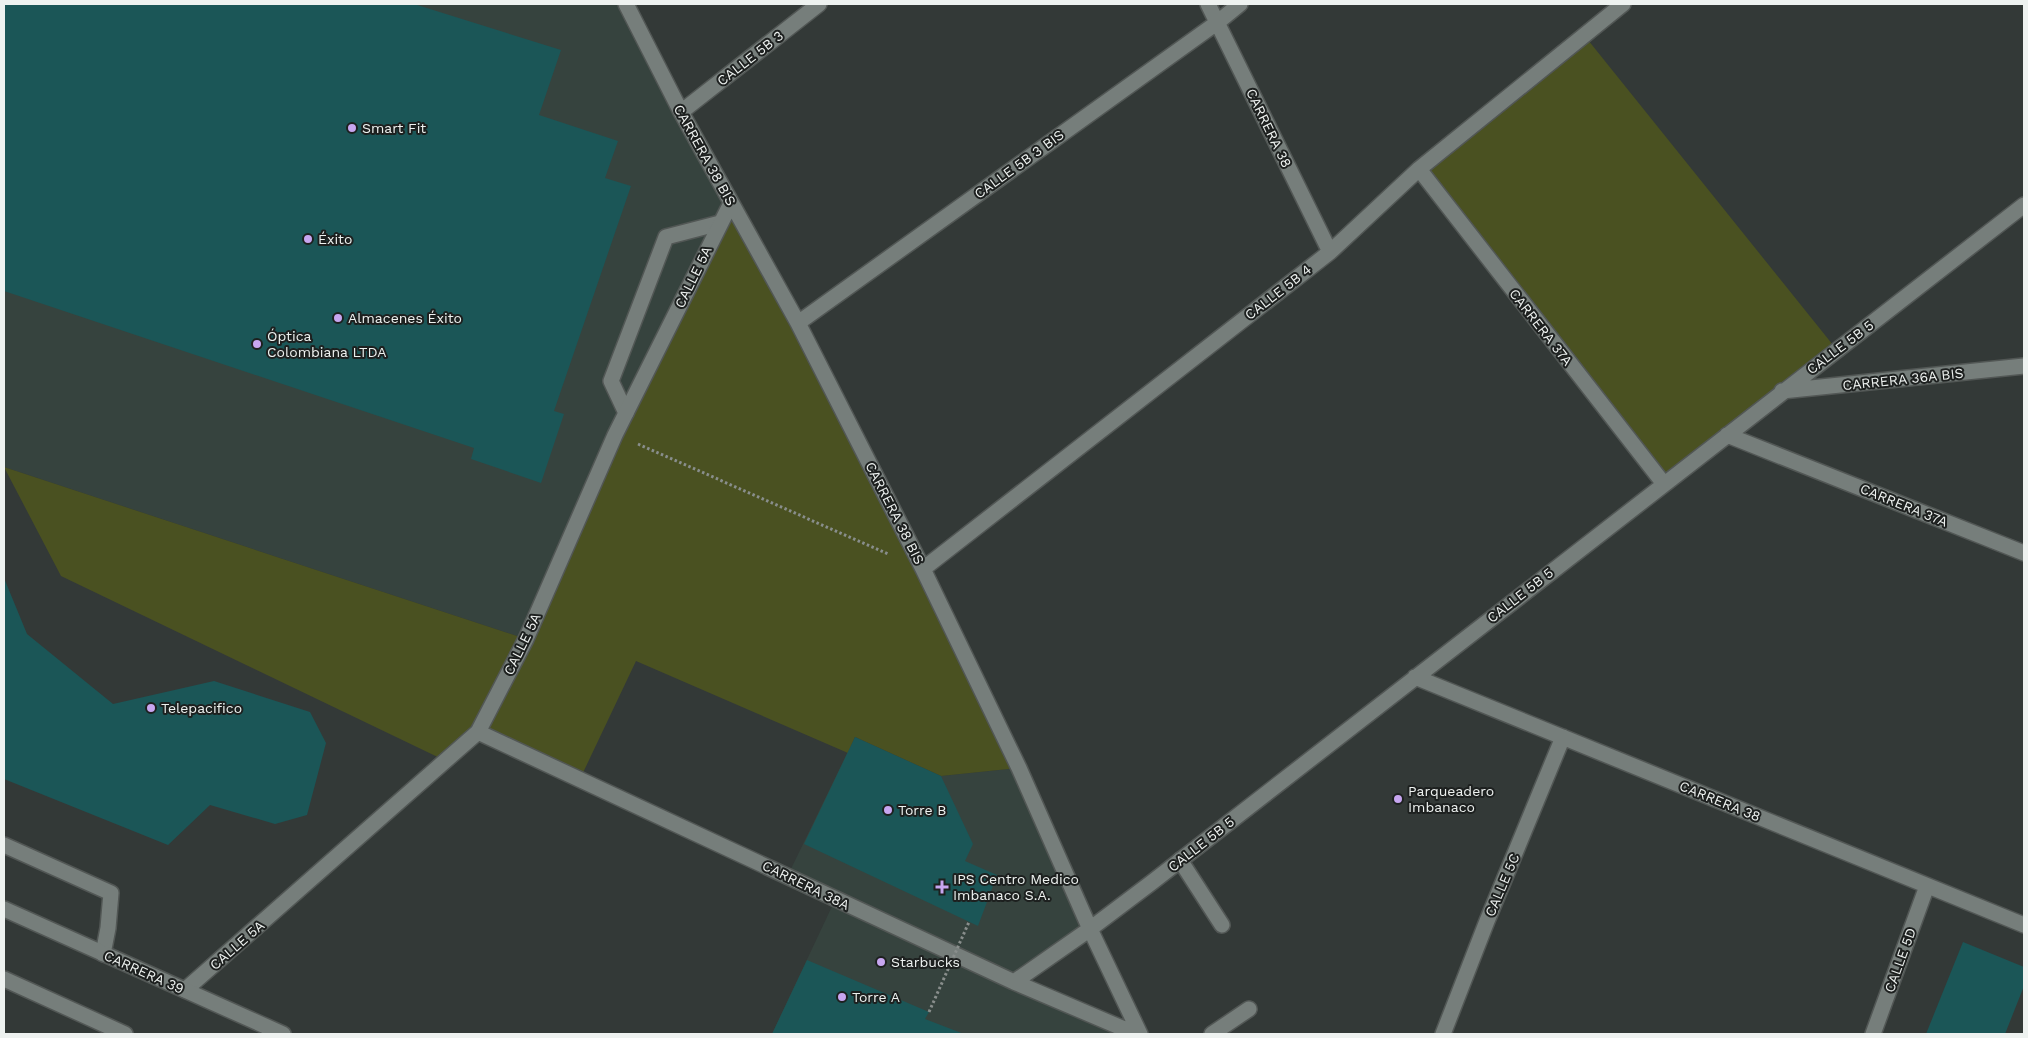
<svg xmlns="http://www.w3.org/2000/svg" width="2028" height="1038" viewBox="0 0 2028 1038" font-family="'Work Sans',sans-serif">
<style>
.built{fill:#36433e}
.green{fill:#4a5121}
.building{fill:#1b5657}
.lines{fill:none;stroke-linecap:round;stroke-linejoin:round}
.service-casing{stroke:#525755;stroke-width:18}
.minor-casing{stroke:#525755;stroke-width:18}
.secondary-casing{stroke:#525755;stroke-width:18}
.path{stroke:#898e8c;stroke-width:3;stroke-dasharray:2.5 2.5;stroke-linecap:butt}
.service{stroke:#767e7b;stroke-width:15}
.minor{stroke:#767e7b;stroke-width:15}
.secondary{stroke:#767e7b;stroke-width:15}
.path-bridge{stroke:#898e8c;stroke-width:3;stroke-dasharray:2.5 2.5;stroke-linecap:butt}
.poi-dot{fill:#c7a6f0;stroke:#1d201f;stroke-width:2}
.labels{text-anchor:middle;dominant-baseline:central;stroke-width:4;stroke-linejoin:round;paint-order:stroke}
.street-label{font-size:14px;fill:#eef2f0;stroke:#1d201f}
.poi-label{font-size:14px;fill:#eef2f0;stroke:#1d201f;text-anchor:start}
</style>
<rect width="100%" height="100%" fill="#333937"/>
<path class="built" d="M 4,4 L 626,4 L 731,203 L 526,639 L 4,467 Z
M 855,737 L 941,776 L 1019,768 L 1090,929 L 1015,982 L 1136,1034 L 772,1034 L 835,900 L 788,875 Z"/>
<path class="green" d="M 1584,35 L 1837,350 L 1664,484 L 1419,169 Z
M 731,203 L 1019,768 L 941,776 L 855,737 L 848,753 L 636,661 L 580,779 L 478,732 L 446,761 L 61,576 L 4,467 L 526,639 Z"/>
<path class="building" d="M 4,4 L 414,4 L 561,50 L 539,115 L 618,141 L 605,178 L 631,186 L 554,411 L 564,414 L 541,483 L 471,459 L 474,448 L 4,291 Z
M 4,578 L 27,634 L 113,704 L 214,681 L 310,712 L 326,743 L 307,815 L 275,824 L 210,805 L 168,845 L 4,779 Z
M 855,737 L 941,776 L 973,844 L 965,861 L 997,875 L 978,926 L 804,844 Z
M 1963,942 L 2024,967 L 2024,986 L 2005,1034 L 1926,1034 Z
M 807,960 L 929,1012 L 925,1019 L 964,1034 L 772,1034 Z"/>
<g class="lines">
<defs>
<path id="service" d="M 626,413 L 611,381 L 666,237 L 720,223
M 4,845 L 111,893 L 108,928 L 103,954
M 1180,860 L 1222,925
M 1212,1034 L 1249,1009"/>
<path id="minor" d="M 626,4 L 681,112 L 798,323 L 923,569 L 1019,768 L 1090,929 L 1140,1034
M 1208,4 L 1330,252
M 681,112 L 819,4
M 1419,169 L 1664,484
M 798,323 L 1218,22 L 1240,4
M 1782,391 L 2024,366
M 1727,435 L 2024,553
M 923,569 L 1330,252 L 1419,169 L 1623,4
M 1415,677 L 2024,925
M 478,732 L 1014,982 L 1136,1034
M 1014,982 L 1090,929 L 1151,883 L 2024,205
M 185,990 L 478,732 L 526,639 L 615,435 L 731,203
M 1443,1034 L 1487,921 L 1563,737
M 1873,1034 L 1927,886"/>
<path id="secondary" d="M 4,909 L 283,1034
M 4,979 L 125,1034"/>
</defs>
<use href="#service" class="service-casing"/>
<use href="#minor" class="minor-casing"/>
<use href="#secondary" class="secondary-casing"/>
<path class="path" d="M 638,444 L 888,554"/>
<use href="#service" class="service"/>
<use href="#minor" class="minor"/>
<use href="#secondary" class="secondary"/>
<path class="path-bridge" d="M 929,1012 L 969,922"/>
</g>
<g class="poi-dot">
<circle cx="352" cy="128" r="5"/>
<circle cx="308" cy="239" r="5"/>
<circle cx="338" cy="318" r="5"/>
<circle cx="257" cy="344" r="5"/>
<circle cx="151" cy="708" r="5"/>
<circle cx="1398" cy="799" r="5"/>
<circle cx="888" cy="810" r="5"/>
<path d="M939.5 879.5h5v5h5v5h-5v5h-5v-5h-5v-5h5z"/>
<circle cx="881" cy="962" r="5"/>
<circle cx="842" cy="997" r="5"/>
</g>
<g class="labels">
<g class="street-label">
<text transform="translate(750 58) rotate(-38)">CALLE 5B 3</text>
<text transform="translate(1269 128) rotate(64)">CARRERA 38</text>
<text transform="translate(705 155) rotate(61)">CARRERA 38 BIS</text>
<text transform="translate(1019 164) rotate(-36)">CALLE 5B 3 BIS</text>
<text transform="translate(693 277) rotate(-64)">CALLE 5A</text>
<text transform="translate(1278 292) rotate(-38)">CALLE 5B 4</text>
<text transform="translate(1541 327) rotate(52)">CARRERA 37A</text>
<text transform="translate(1840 347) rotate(-37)">CALLE 5B 5</text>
<text transform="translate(1903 379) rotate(-6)">CARRERA 36A BIS</text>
<text transform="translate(1904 505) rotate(22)">CARRERA 37A</text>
<text transform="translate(895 513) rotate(63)">CARRERA 38 BIS</text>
<text transform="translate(1520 595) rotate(-38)">CALLE 5B 5</text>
<text transform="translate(522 644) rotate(-64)">CALLE 5A</text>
<text transform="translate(1720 801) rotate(22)">CARRERA 38</text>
<text transform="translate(1201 844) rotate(-38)">CALLE 5B 5</text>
<text transform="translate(806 885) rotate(26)">CARRERA 38A</text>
<text transform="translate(1502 885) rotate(-67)">CALLE 5C</text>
<text transform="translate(237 945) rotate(-41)">CALLE 5A</text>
<text transform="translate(1900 960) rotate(-70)">CALLE 5D</text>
<text transform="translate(144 972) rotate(24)">CARRERA 39</text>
</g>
<g class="poi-label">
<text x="362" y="128">Smart Fit</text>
<text x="318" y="239">Éxito</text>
<text x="348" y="318">Almacenes Éxito</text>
<text x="267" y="336">Óptica<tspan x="267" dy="16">Colombiana LTDA</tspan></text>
<text x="161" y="708">Telepacifico</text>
<text x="1408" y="791">Parqueadero<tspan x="1408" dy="16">Imbanaco</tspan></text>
<text x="898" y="810">Torre B</text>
<text x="953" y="879">IPS Centro Medico<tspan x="953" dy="16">Imbanaco S.A.</tspan></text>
<text x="891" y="962">Starbucks</text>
<text x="852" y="997">Torre A</text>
</g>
</g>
<rect width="2028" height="1038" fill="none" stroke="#eef2f0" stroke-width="10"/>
</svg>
